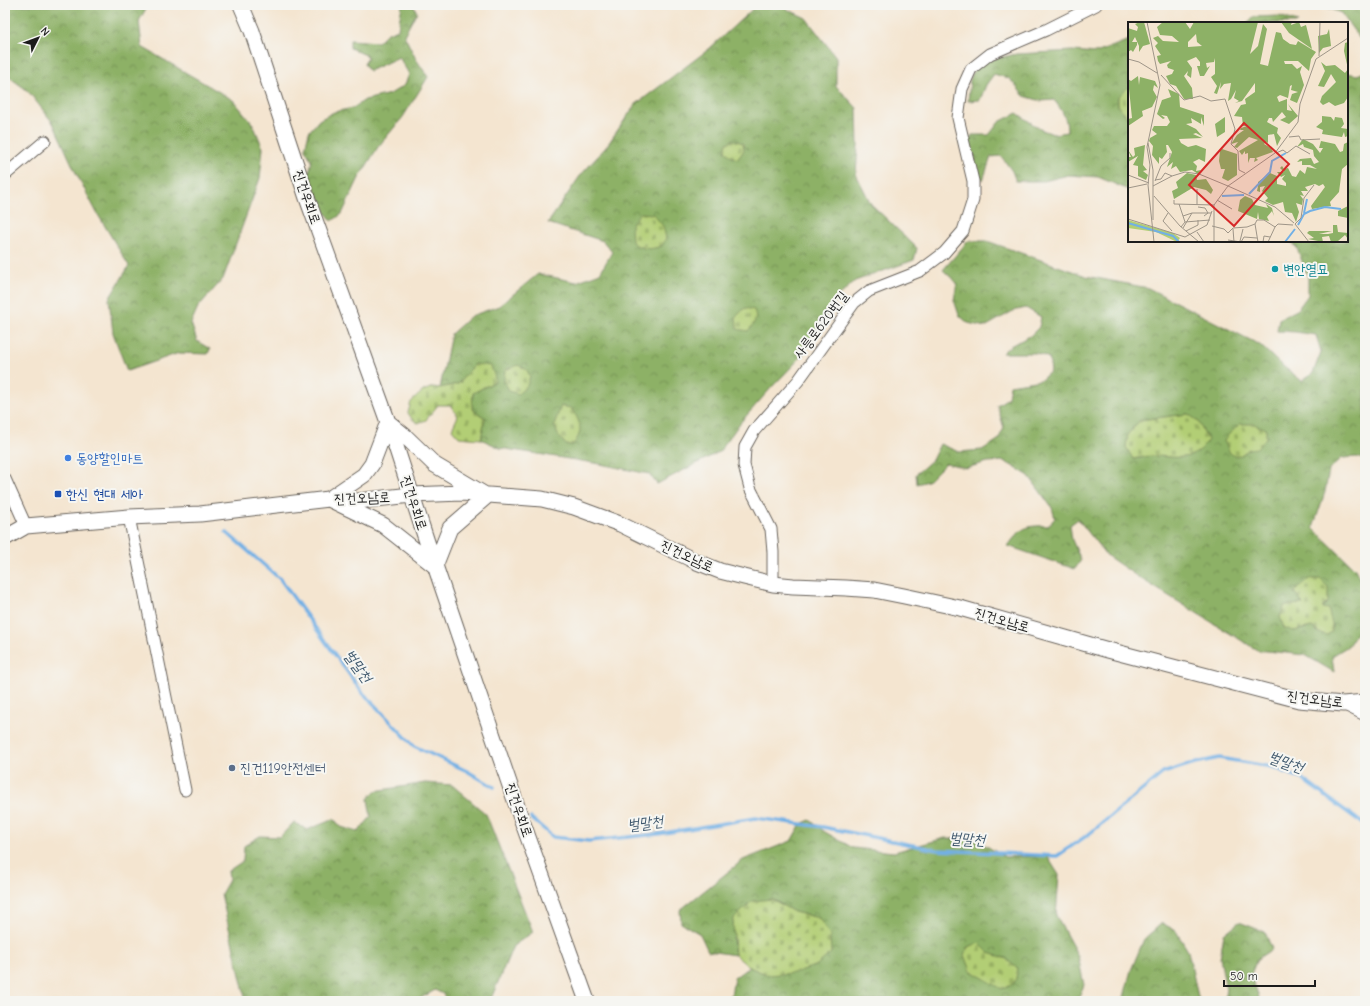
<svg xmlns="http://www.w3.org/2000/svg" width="1370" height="1006" viewBox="0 0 1370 1006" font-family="'Comic Neue','Poor Story',sans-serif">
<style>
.forest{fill:url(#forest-crowns);stroke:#546641;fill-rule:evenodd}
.cemetery{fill:url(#cemetery-stones);stroke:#677548}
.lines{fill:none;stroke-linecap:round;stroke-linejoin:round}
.stream{stroke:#72b0e5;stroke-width:3.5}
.street-casing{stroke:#68625b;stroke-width:13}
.secondary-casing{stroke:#68625b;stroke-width:17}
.street{stroke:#fff;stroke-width:11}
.secondary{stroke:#fff;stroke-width:15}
.culture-dot{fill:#0f9aa8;stroke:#f6f6f2;stroke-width:1.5}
.shop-dot{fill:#3f7fe0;stroke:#f6f6f2;stroke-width:1.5}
.transit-dot{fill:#1a4fb4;stroke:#f6f6f2;stroke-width:1.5}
.service-dot{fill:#5c6f8a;stroke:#f6f6f2;stroke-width:1.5}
.labels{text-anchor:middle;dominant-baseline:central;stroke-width:4;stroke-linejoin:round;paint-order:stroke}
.street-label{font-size:14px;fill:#1c1c1c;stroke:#f6f6f2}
.culture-label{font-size:14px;fill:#0d838f;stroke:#f6f6f2;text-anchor:start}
.shop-label{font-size:14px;fill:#366cbe;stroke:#f6f6f2;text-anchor:start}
.transit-label{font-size:14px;fill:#164399;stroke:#f6f6f2;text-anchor:start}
.service-label{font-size:14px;fill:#4e5e75;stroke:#f6f6f2;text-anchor:start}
.water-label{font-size:15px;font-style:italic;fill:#3e576c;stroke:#f6f6f2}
.inset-river{fill:none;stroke:#72b0e5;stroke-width:2}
.inset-road{fill:none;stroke:#9e9588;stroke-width:1}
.view{fill:#d62828;fill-opacity:0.15;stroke:#d62828;stroke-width:2}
.inset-edge{fill:none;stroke:#1c1c1c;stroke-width:2}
</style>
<defs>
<pattern id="forest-crowns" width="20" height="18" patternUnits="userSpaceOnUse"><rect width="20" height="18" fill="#8db166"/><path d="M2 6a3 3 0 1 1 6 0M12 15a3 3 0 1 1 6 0" fill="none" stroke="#728f53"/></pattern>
<pattern id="cemetery-stones" width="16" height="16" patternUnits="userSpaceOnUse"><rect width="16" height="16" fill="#b2ce74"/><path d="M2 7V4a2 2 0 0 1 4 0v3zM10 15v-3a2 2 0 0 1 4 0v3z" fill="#98b064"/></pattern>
</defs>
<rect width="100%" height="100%" fill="#f6f6f2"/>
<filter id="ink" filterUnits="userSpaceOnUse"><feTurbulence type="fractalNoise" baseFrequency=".025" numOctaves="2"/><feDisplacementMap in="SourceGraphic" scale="8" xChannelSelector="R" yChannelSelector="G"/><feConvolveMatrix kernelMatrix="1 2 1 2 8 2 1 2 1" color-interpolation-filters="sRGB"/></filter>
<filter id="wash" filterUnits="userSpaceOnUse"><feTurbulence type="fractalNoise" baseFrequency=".012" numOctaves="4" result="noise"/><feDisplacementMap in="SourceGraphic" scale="16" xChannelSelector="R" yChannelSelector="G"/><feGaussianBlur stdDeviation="0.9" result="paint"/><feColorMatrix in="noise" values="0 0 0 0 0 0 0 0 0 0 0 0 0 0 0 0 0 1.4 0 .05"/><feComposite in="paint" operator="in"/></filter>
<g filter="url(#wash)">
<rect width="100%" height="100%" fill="#f4e5d0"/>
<path class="forest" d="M 5,5 L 148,5 L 139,21 L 142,47 L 233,100 L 253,124 L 263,148 L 260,178 L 223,279 L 198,307 L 191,323 L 197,341 L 210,349 L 208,354 L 179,353 L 127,371 L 113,333 L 109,299 L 129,266 L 97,213 L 76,173 L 53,123 L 28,91 L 5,74 Z
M 402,5 L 413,5 L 417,12 L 404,35 L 416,59 L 428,77 L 403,117 L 378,147 L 359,178 L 342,214 L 332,221 L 322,208 L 309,172 L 312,161 L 305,149 L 309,132 L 319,120 L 334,112 L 353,108 L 365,100 L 390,94 L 405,85 L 409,74 L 399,57 L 369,71 L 364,64 L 368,56 L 350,48 L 350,40 L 378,42 L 386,34 L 398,29 Z
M 757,5 L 778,5 L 806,18 L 836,57 L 836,86 L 857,108 L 858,146 L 856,174 L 871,204 L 917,248 L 914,260 L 855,281 L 836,299 L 802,356 L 771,388 L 740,423 L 719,452 L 657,484 L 649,474 L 600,464 L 500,448 L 481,439 L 485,418 L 472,409 L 473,393 L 496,381 L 475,364 L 458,384 L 440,388 L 451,334 L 471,316 L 499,306 L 538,274 L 576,282 L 600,273 L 612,252 L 603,241 L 548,223 L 580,176 L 606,147 L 635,105 L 709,49 Z
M 1325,5 L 1365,5 L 1365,46 L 1341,13 L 1323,6 Z
M 1280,16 L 1297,22 L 1298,23 L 1247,23 L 1254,17 Z
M 1129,40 L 1129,86 L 1118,97 L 1118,105 L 1129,120 L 1129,190 L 1098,177 L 1068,175 L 1044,181 L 1016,181 L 1012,171 L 1001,156 L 991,157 L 983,180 L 972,170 L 966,147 L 972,135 L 989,135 L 999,122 L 1017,113 L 1040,129 L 1053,134 L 1067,132 C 1067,118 1062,110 1054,100 L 1041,101 L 1024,96 L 1010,79 L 994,74 L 986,85 L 980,100 L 968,101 L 970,80 L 974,69 L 987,60 L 1017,54 L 1073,51 L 1096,53 Z
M 1365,72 L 1365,460 L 1357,457 L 1342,458 L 1329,470 L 1325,492 L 1313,528 L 1355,569 L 1365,590 L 1365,607 L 1358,630 L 1348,646 L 1332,656 L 1334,672 L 1305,655 L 1257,650 L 1138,577 L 1106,555 L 1078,519 L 1070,525 L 1072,540 L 1081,560 L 1075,569 L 1008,546 C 1021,528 1025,525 1048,526 L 1055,518 L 1052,508 L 1029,476 L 1004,461 L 988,462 L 966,468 L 946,463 L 928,481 L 917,484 L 916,474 L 932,460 L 940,444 L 959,452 L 982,450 L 998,440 L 1004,428 L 997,405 L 1008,398 L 1010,385 L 1041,380 L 1051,371 L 1049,358 L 1036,353 L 1002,353 L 1010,346 L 1030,336 L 1039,327 L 1041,317 L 1026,308 L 1013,311 L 985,327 L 968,323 L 959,315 L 954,300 L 957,283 L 943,270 L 968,241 L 987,241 L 1086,276 L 1148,288 L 1260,345 L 1279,363 L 1302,381 L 1313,373 L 1321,352 L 1316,335 L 1295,332 L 1277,331 L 1279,319 L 1297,310 L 1308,295 L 1308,277 L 1297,248 L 1290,241 L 1347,241 L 1347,73 L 1357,75 ZM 1188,414 L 1189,456 L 1180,457 L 1150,456 L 1134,459 L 1126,447 L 1140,420 ZM 1300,587 L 1321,608 L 1319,633 L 1312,627 L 1294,631 L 1285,606 L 1303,604 L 1294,592 Z
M 425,783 L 452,785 L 486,814 L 533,932 L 513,946 L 490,1001 L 447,1001 L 443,994 L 435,990 L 416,1001 L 246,1001 L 221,894 L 229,880 L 228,871 L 243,861 L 244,846 L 260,836 L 280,837 L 294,822 L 307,830 L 334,819 L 341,827 L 358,832 L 371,817 L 368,799 L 375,791 Z
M 810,820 L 825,832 L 853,848 L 894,852 L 945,838 L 978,841 L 1005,857 L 1047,856 L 1059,875 L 1056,916 L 1078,956 L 1084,985 L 1077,1001 L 892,1001 L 887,998 L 878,1001 L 730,1001 L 734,978 L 749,967 L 769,975 L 819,918 L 794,912 L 772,899 L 733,938 L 735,955 L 708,951 L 700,934 L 681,923 L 680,910 L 743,860 L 791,841 L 801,824 ZM 979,943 L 989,953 L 985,978 L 971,971 Z
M 1239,922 L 1265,932 L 1272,949 L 1257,959 L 1251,974 L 1259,998 L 1262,1001 L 1224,1001 L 1226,989 L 1220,958 L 1224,934 Z
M 1162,923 L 1176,931 L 1188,951 L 1199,1001 L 1123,1001 L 1131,970 L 1144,939 Z"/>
<path class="cemetery" d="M 1129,86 L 1129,120 L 1118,105 L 1118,97 Z
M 733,140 L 743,143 L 744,150 L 738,159 L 732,157 L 725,151 L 727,143 Z
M 640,213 L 653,214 L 663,226 L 666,238 L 662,246 C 650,250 642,250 632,242 L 631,225 Z
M 745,308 L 754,310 C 758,319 754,324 748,331 L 737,329 L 736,317 Z
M 475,364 L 491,366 L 496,381 L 473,393 L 472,409 L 485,418 L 481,439 L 459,437 L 452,429 L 458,416 L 450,405 L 438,405 L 426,420 L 418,423 L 412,419 L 408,413 L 411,402 L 423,391 L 433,387 L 440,388 L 458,384 Z
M 518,365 L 527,370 L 530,376 L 527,386 L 518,394 L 509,391 L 504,380 L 505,370 Z
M 561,406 L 571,408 C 581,422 584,431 573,445 L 566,445 L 558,435 L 554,425 Z
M 1188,414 L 1198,421 L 1208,440 C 1194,464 1175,456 1152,456 C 1146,456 1139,458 1133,459 L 1126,447 L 1128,434 L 1140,420 Z
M 1240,424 L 1254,424 L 1266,429 L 1266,438 L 1257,448 L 1249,449 L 1241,455 L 1234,456 L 1230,453 L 1224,441 L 1228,435 Z
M 1309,579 L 1320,579 L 1328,587 L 1328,602 L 1322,608 L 1328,609 L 1332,623 L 1332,632 L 1327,635 L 1319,633 L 1312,627 L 1294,631 L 1284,628 L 1280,617 L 1285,605 L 1303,604 L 1294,592 Z
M 772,899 L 794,912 L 819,918 L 830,936 L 831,953 L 817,965 L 794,973 L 768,975 L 749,967 L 735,955 L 733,920 L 752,901 Z
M 979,943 L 989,953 L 1005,958 L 1018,969 L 1015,982 L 1002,989 L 971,971 L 965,955 L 968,947 Z"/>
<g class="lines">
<path class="stream" d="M 226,532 L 280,579 L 362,692 L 414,746 L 467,771 L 494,787
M 531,818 L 553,837 L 589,841 L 658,834 L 755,818 L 823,827 L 937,850 L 1057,856 L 1089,834 L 1163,773 L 1191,764 L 1219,758 L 1272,767 L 1302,779 L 1365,825"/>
</g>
</g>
<g filter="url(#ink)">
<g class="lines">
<defs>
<path id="street" d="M 5,175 L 45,141
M 5,479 L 26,526
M 129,517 L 185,790
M 773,584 L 773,552 L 771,529 L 750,488 L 744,465 L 745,447 L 754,431 L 798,381 L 854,303 L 869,291 L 920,271 L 944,253 L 963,231 L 973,200 L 973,181 L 958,118 L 962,89 L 971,69 L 990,54 L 1046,30 L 1096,5
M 1343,704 L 1365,715"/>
<path id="secondary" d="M 241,5 L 252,31 L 307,198 L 388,422 L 427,542 L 520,815 L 587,1001
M 388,422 L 405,436 L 435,465 L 487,496 L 450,528 L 435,566 L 383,525 L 329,499 L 364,475 L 372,464 Z
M 5,538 L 26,526 L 129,517 L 200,514 L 329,499 L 358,501 L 411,495 L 462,493 L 542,499 L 574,507 L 620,524 L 697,562 L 720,571 L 744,577 L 773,584 L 793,586 L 846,588 L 874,590 L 904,596 L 960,608 L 1108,650 L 1299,700 L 1343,704 L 1365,702"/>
</defs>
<use href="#street" class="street-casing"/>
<use href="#secondary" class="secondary-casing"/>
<use href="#street" class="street"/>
<use href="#secondary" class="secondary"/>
</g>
</g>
<circle class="culture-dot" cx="1275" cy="269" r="4"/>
<circle class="shop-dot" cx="68" cy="458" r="4"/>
<rect class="transit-dot" x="54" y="490" width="8" height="8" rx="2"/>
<circle class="service-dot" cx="232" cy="768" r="4"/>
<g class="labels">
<g class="street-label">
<text transform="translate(307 197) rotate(71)">진건우회로</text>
<text transform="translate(821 325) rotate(-53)">사릉로620번길</text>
<text transform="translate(362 498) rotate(-2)">진건오남로</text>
<text transform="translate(414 503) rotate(72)">진건우회로</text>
<text transform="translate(687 556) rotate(25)">진건오남로</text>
<text transform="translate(1002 620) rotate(16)">진건오남로</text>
<text transform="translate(1315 699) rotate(7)">진건오남로</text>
<text transform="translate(519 810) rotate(71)">진건우회로</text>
</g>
<g class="culture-label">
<text x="1283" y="269">변안열묘</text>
</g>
<g class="shop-label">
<text x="76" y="458">동양할인마트</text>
</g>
<g class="transit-label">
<text x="66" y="494">한신 현대 세아</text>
</g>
<g class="service-label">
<text x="240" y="768">진건119안전센터</text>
</g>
<g class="water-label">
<text transform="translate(358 666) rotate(54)">벌말천</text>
<text transform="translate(1286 762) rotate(20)">벌말천</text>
<text transform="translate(645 823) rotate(-7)">벌말천</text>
<text transform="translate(967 839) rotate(3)">벌말천</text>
</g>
</g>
<g transform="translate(1128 22)">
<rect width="220" height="220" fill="#f4e5d0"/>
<path d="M 0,198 L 45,211 L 52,216 L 49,220 L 28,210 L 0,206 Z" fill="#b2ce74"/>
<path d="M 12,0 L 16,0 L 22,22 L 15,24 L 11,30 L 11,24 L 7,15 L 4,20 L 9,20 L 9,23 L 5,30 L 3,28 L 0,30 L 0,6 L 9,9 L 10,5 L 7,2 ZM 35,0 L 57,0 L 62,7 L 66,0 L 130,0 L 122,32 L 130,24 L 135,2 L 139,7 L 132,42 L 140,44 L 148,10 L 153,11 L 155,17 L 162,22 L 168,23 L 170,19 L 188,30 L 183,37 L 181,49 L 170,39 L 156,39 L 157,42 L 164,42 L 169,47 L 174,44 L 172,50 L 176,63 L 169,81 L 162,78 L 164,72 L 170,70 L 163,68 L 164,63 L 162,64 L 160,76 L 152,73 L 149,75 L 151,80 L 159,77 L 159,88 L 164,89 L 160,82 L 170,94 L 161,102 L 152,98 L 158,95 L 154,90 L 145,100 L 144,96 L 141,96 L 139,100 L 150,106 L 149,111 L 153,116 L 149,124 L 146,112 L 140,113 L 140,121 L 138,120 L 136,122 L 143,126 L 145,130 L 128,136 L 130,138 L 126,140 L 127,136 L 122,136 L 120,141 L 120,131 L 117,132 L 117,129 L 114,133 L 111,129 L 130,118 L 121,115 L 109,126 L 106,125 L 110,120 L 103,122 L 109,113 L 116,108 L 112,108 L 113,106 L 119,104 L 115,104 L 114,95 L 106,94 L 113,83 L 118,82 L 117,77 L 127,70 L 127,61 L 114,79 L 107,81 L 111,79 L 106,76 L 108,68 L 103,77 L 100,79 L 103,61 L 96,62 L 92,67 L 93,60 L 89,72 L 86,71 L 89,64 L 83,55 L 87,52 L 87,36 L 86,40 L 78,41 L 79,46 L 82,44 L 76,54 L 72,54 L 69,44 L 72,44 L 72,40 L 68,35 L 59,39 L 64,46 L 63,56 L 59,53 L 60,49 L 56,54 L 64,66 L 65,77 L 56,77 L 48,64 L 42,62 L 38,54 L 44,52 L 46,48 L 40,46 L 39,43 L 43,39 L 32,42 L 30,39 L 29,34 L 33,33 L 27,24 L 30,21 L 25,16 L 30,14 L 35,19 L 51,20 L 44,14 L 32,13 L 29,5 ZM 68,12 L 69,20 L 74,24 L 60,25 L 60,20 ZM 153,0 L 164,0 L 163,3 L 171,0 L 173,5 L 178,3 L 184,27 L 161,11 ZM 201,7 L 203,24 L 195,26 L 191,31 L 190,14 L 199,12 ZM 220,20 L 220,75 L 216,81 L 207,84 L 201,80 L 195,83 L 192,80 L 194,74 L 208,60 L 203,52 L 196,65 L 190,64 L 197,49 L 193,40 L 198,44 L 207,43 L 217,51 L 220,47 L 216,29 L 217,21 ZM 10,54 L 11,63 L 12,55 L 27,59 L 30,66 L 26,63 L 25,68 L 29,75 L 24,85 L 14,89 L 15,94 L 0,104 L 0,97 L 4,96 L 0,57 L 3,59 ZM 40,67 L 51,72 L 52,85 L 76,93 L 76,104 L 73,95 L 73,102 L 63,96 L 64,101 L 58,102 L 68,107 L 75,115 L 68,111 L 65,112 L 74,116 L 51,117 L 53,121 L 60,125 L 68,123 L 78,127 L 77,140 L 71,137 L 65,140 L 69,144 L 68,149 L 73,148 L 70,152 L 64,148 L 52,150 L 48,144 L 43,147 L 45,140 L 39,145 L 44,130 L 40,123 L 38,123 L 39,130 L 34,137 L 31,135 L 31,142 L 24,133 L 25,124 L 21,119 L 22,116 L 29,112 L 24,108 L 26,104 L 39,104 L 42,100 L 39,94 L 33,93 L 37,96 L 35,97 L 29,92 L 34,78 L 43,75 ZM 194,94 L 203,95 L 206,99 L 207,95 L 214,96 L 216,102 L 213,106 L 220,107 L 220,114 L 217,115 L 216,110 L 214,115 L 194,112 L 195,108 L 188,105 L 194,100 ZM 97,95 L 97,110 L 89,115 L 87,102 ZM 175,117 L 185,122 L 192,131 L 195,126 L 191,126 L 193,119 L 207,122 L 212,130 L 215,129 L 216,122 L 220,120 L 220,142 L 214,147 L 211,170 L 202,180 L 203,184 L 184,187 L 183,184 L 197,165 L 195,162 L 191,164 L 187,162 L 177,165 L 180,169 L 173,169 L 176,174 L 172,173 L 175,177 L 174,183 L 168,181 L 171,190 L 168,200 L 164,191 L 157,190 L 155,180 L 145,183 L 137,179 L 140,176 L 134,169 L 137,164 L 132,165 L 132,170 L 129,169 L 130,164 L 130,160 L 142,151 L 149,154 L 149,162 L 158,164 L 158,161 L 154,157 L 157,153 L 153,155 L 149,150 L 156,150 L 152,146 L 154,144 L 156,147 L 160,146 L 164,154 L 168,155 L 172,148 L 177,152 L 179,145 L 189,147 L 182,143 L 174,143 L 174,139 L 169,140 L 172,137 L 183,136 L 186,142 L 191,140 L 186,134 L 185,128 L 176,125 L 175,122 L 169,125 ZM 17,123 L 15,143 L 19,148 L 15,149 L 20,153 L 18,158 L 10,154 L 10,144 L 5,143 L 10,134 L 0,140 L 0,135 L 3,135 L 0,128 L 5,135 L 7,133 L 6,126 ZM 94,127 L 109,132 L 109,153 L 100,159 L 94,156 L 97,147 L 93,147 L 91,139 L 92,129 ZM 59,151 L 68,153 L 69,158 L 78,157 L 85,168 L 83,172 L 78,168 L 66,165 L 46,177 L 44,169 L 50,166 L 48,160 ZM 117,174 L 124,177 L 127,183 L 140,186 L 138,182 L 144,186 L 146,194 L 144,189 L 139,195 L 141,199 L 131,197 L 130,190 L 129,197 L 110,189 L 112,178 ZM 220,184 L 220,196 L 210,194 L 210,189 ZM 205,203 L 209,203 L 210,210 L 220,211 L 220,217 L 217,213 L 210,219 L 203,220 L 201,214 L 194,215 L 195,220 L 180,217 L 186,216 L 179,211 L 181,209 L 204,209 L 191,212 L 200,212 L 205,211 Z" fill="#8db166" fill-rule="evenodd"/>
<path class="inset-river" d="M 121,172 L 142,150 L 144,139 L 158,131M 94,174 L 116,173M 176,191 L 179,177M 0,201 L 45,214 L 51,220M 170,203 L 176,192 L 182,189 L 197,185 L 213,187M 157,220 L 167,207"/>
<path class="inset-road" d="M 19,0 L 32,63 L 19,125 L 22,143 L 20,163 L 26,220M 191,34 L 192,0M 0,37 L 11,40 L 29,51M 33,53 L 56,78 L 72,74 L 83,79 L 97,77 L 107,107 L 103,122 L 110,129 L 111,148 L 117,151M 161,115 L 171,114 L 173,118 L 192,117M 20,121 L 25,148 L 25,198M 148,131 L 155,128 L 159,131 L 168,124 L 182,132M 0,153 L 21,161M 27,158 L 33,157 L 37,151 L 44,154M 27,159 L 33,144 L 42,136 L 42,131M 25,164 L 44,154 L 57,150 L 71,152 L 100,164 L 86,183 L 86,220M 0,166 L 19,162M 26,174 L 52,204 L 71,220M 46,178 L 46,182 L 86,183M 89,178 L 104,187M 51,182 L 57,200 L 53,205M 69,183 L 69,167M 70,185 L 77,186 L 80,191 L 76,194M 40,191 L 35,199 L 44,209M 55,194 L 64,191 L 83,191M 0,197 L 57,215 L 79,203 L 84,189M 57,200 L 82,198M 166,201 L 147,185 L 100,164 L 147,131 L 170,100 L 172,82 L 188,37 L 220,16M 127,202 L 130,220M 167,202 L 173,196 L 176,176 L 186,163M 167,202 L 181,220M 84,204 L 96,207 L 100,211 L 105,206 L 119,205 L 127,202 L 129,198 L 136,198 L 147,205 L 140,220M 147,205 L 150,202 L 165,203M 55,206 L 64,191M 105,207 L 106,220M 58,209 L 70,203 L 70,198M 69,210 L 76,220M 100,218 L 113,220M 112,219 L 115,207M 113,220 L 116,215 L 129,216M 135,220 L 136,214 L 142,215"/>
<path class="view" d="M 116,101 L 161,142 L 106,204 L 61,163 Z"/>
<rect width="220" height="220" class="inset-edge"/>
</g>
<rect width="1370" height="1006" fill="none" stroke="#f6f6f2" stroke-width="20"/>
<g transform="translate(38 38) rotate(48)" stroke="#f6f6f2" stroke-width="3" paint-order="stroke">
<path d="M0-3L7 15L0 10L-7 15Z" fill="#1c1c1c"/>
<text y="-6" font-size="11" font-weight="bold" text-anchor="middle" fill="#1c1c1c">N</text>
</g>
<path d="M1224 980v6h91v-6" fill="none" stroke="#1c1c1c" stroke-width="2"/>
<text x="1230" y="980" font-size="12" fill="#1c1c1c" stroke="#f6f6f2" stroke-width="3" paint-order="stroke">50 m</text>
</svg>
